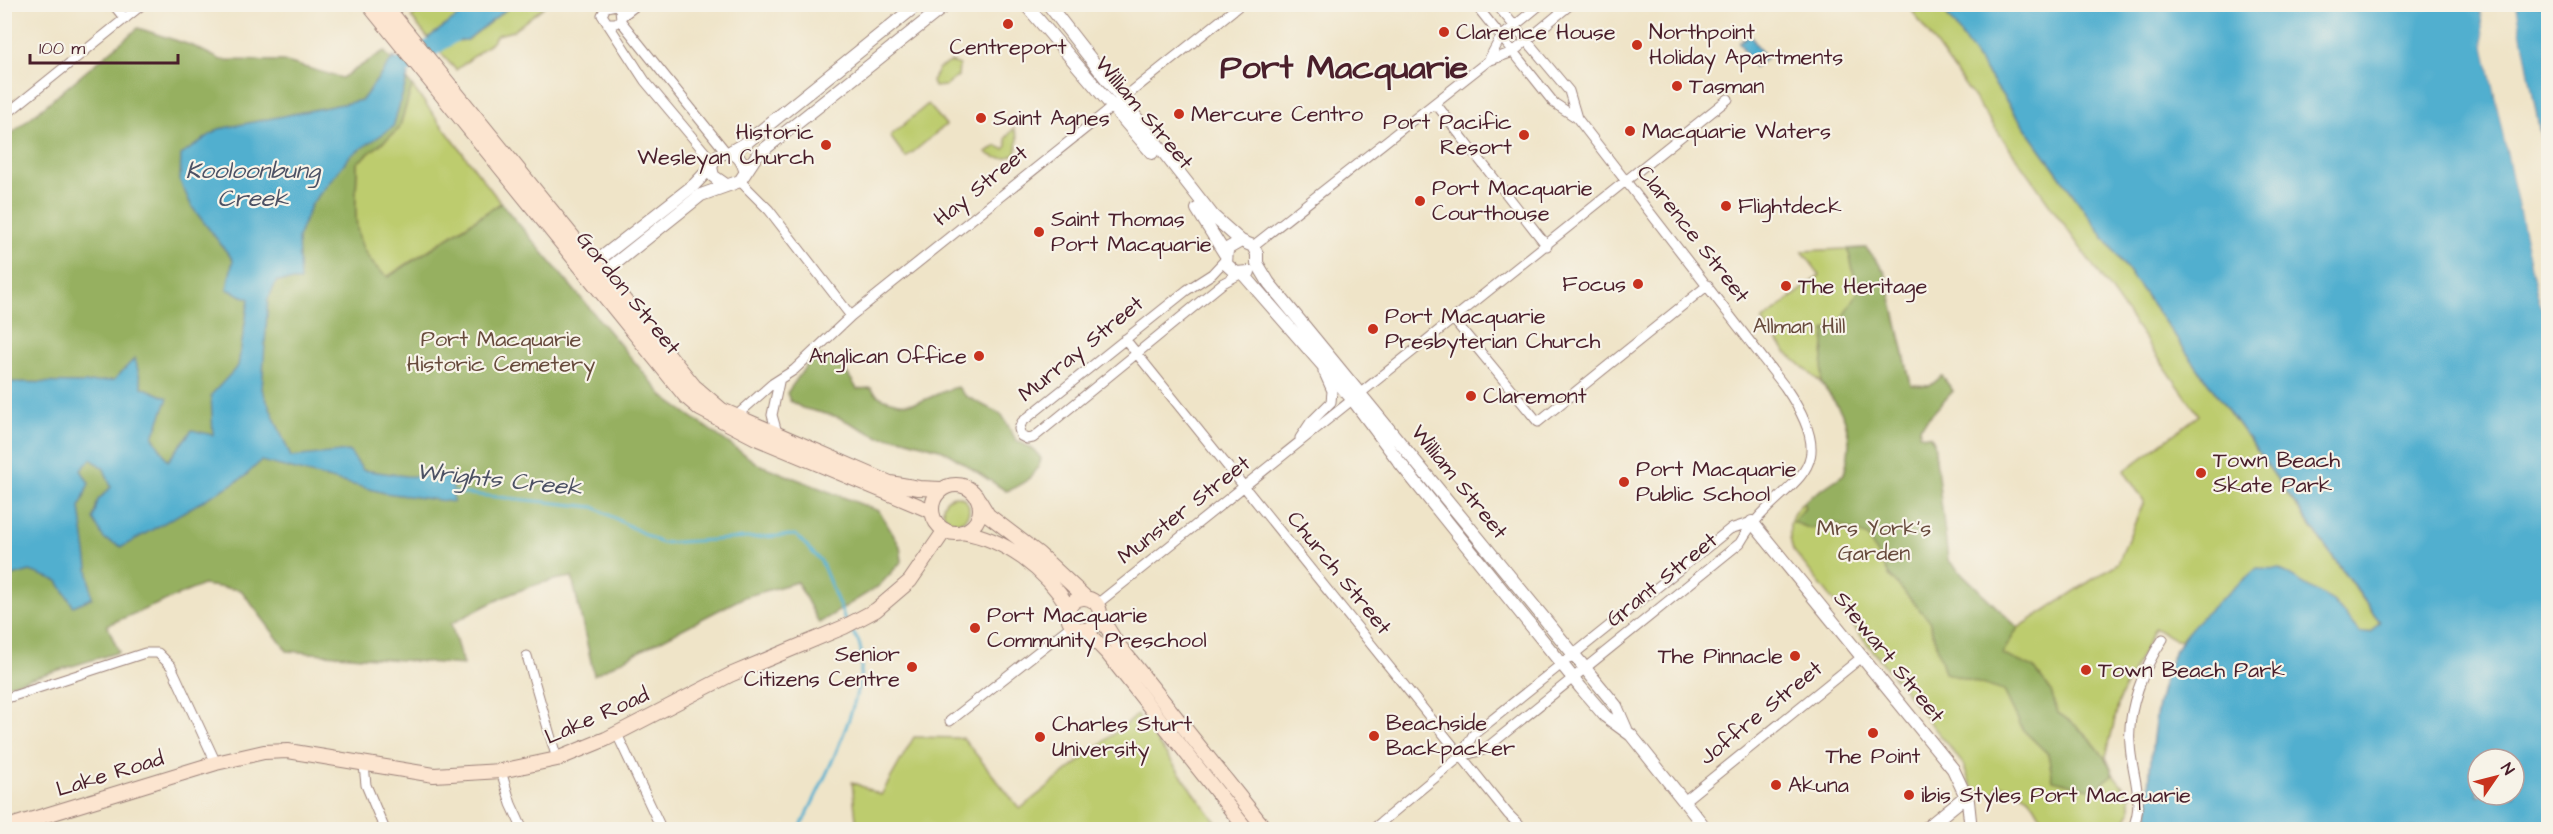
<svg xmlns="http://www.w3.org/2000/svg" width="2553" height="834" viewBox="0 0 2553 834" font-family="'Architects Daughter',sans-serif">
<style>
.green{fill:#bdcc6e;stroke:#84764c;stroke-width:1.5}
.forest{fill:#96b061;stroke:#706846;stroke-width:1.5}
.water{fill:#51afcf;stroke:#4e677d;stroke-width:1.5;fill-rule:evenodd}
.pier{fill:#efe4c8}
.lines{fill:none;stroke-linecap:round;stroke-linejoin:round}
.stream{stroke:#51afcf;stroke-width:3}
.river{stroke:#51afcf;stroke-width:18}
.minor-casing{stroke:#9c827a;stroke-width:11}
.tertiary-casing{stroke:#9c827a;stroke-width:14}
.secondary-casing{stroke:#9c827a;stroke-width:16}
.minor{stroke:#fff;stroke-width:9}
.tertiary{stroke:#fff;stroke-width:12}
.secondary{stroke:#fce5d0;stroke-width:14}
.poi-dot{fill:#c8321e;stroke:#f7f3e8;stroke-width:2}
.labels{text-anchor:middle;dominant-baseline:central;stroke-width:4.5;stroke-linejoin:round;paint-order:stroke}
.poi-label{font-size:22px;fill:#4a1f2b;stroke:#f7f3e8;text-anchor:start}
.street-label{font-size:22px;fill:#4a1f2b;stroke:#f7f3e8}
.park-label{font-size:22px;fill:#674a3c;stroke:#f7f3e8}
.water-label{font-size:24px;font-style:italic;fill:#4c5164;stroke:#f7f3e8}
.town-label{font-size:34px;font-weight:bold;fill:#4a1f2b;stroke:#f7f3e8}
</style>
<rect width="100%" height="100%" fill="#f7f3e8"/>
<filter id="ink" filterUnits="userSpaceOnUse"><feTurbulence type="fractalNoise" baseFrequency=".0167" numOctaves="2"/><feDisplacementMap in="SourceGraphic" scale="12" xChannelSelector="R" yChannelSelector="G"/><feConvolveMatrix kernelMatrix="1 2 1 2 8 2 1 2 1" color-interpolation-filters="sRGB"/></filter>
<filter id="wash" filterUnits="userSpaceOnUse"><feTurbulence type="fractalNoise" baseFrequency=".008" numOctaves="4" result="noise"/><feDisplacementMap in="SourceGraphic" scale="24" xChannelSelector="R" yChannelSelector="G"/><feGaussianBlur stdDeviation="1.35" result="paint"/><feColorMatrix in="noise" values="0 0 0 0 0 0 0 0 0 0 0 0 0 0 0 0 0 1.4 0 .05"/><feComposite in="paint" operator="in"/></filter>
<g filter="url(#wash)">
<rect width="100%" height="100%" fill="#efe4c8"/>
<path class="green" d="M 426,5 L 474,5 L 428,38 L 411,17 Z
M 512,5 L 546,5 L 513,31 L 497,35 L 492,42 L 456,70 L 439,51 L 452,41 L 467,40 Z
M 1908,5 L 1940,5 L 2009,105 L 2380,623 L 2371,632 L 2360,633 L 2333,601 L 2215,606 L 2181,640 L 2176,640 L 2155,628 L 2120,697 L 2106,757 L 2113,774 L 2130,795 L 2130,812 L 2121,829 L 2044,829 C 2039,805 2024,786 1998,785 L 1996,794 C 1971,795 1971,786 1963,764 L 1793,550 C 1778,503 1814,499 1844,474 L 1851,447 L 1843,412 L 1821,383 L 1786,352 L 1762,321 L 1820,275 L 1802,251 L 1866,248 L 1885,272 L 1911,385 L 1930,386 L 1942,376 L 1953,391 L 1920,427 L 1919,435 L 1933,438 L 1947,559 L 2018,628 L 2118,563 L 2144,501 L 2124,471 L 2199,415 Z
M 951,62 L 959,65 L 958,76 L 945,86 L 934,87 L 932,81 L 939,68 Z
M 412,86 L 501,203 L 387,277 C 346,248 357,207 357,163 L 399,129 Z
M 928,104 L 946,125 L 906,158 L 890,136 Z
M 1014,128 L 1018,138 L 1016,153 C 1007,160 995,160 986,152 L 997,146 L 1004,149 L 1007,146 L 1006,138 Z
M943 509a13 13 0 1 1 26 0a13 13 0 1 1-26 0Z
M 1137,715 L 1216,822 L 1207,829 L 857,829 L 852,782 L 881,795 L 914,737 L 963,738 L 1020,809 Z"/>
<path class="forest" d="M 138,28 L 193,46 L 221,60 L 283,61 L 342,78 L 384,51 L 412,86 L 399,129 L 357,163 C 357,207 346,248 388,277 L 501,203 L 665,398 L 758,464 L 879,511 L 900,546 L 902,561 L 879,586 L 819,623 L 797,582 L 744,597 L 594,675 L 572,577 C 528,582 490,603 451,624 L 463,665 L 287,651 L 241,590 L 203,585 L 107,625 L 119,652 L 5,686 L 5,139 Z
M 1866,248 L 1885,272 L 1911,385 L 1930,386 L 1942,376 L 1953,391 L 1920,427 L 1919,435 L 1930,436 L 1934,442 L 1948,560 L 2018,628 L 2002,654 L 2034,668 L 2051,691 L 2058,713 C 2082,728 2101,747 2113,774 L 2093,790 L 2053,780 L 2048,754 L 2023,730 L 2004,691 L 1945,673 L 1929,620 L 1889,575 L 1868,537 L 1834,523 L 1811,529 L 1793,522 L 1805,508 L 1803,502 L 1844,474 C 1856,430 1847,418 1821,383 L 1825,330 L 1842,320 L 1858,292 L 1848,249 Z
M 818,356 C 839,357 847,372 857,389 L 871,388 C 878,398 884,399 895,402 C 921,409 935,391 958,387 L 964,395 L 1002,415 L 1016,440 L 1036,451 L 1041,459 C 1038,474 1021,487 1006,491 L 943,450 L 900,438 L 879,437 L 838,417 L 802,408 L 790,401 L 787,393 L 808,363 Z"/>
<path class="water" d="M 474,5 L 512,5 L 467,40 L 452,41 L 439,51 L 428,38 Z
M 1940,5 L 2480,5 L 2485,49 L 2536,287 L 2548,329 L 2548,829 L 2149,829 C 2148,775 2152,686 2181,641 C 2197,617 2235,588 2257,568 L 2279,569 L 2333,601 L 2360,633 L 2371,632 L 2380,622 L 2009,105 ZM 2478,759 L 2514,759 L 2514,795 L 2478,795 Z
M 2516,5 L 2548,5 L 2548,178 Z
M 1750,35 L 1766,59 L 1754,67 L 1739,42 Z
M 394,57 L 408,75 L 393,127 L 350,156 L 311,205 L 298,238 L 300,281 L 277,281 L 268,299 L 262,389 L 291,457 L 349,451 L 363,470 L 406,476 L 453,477 L 453,502 L 385,493 L 261,461 L 243,478 L 122,547 L 104,539 L 93,519 L 98,500 L 111,487 L 104,469 L 91,459 L 81,470 L 89,483 L 80,507 L 92,598 L 73,606 L 58,581 L 30,571 L 5,578 L 5,382 L 84,383 L 114,380 L 135,358 L 142,387 L 168,398 L 153,437 L 168,461 L 192,430 L 213,435 L 211,395 L 238,366 L 249,299 L 227,289 L 233,260 L 192,207 L 180,181 L 181,155 L 219,129 L 362,100 Z"/>
<path class="pier" d="M 2483,4 L 2488,49 L 2539,287 L 2548,319 L 2548,329 L 2536,287 L 2485,49 L 2480,5 Z
M 2513,4 L 2516,5 L 2548,181 L 2546,179 Z"/>
<g class="lines">
<path class="stream" d="M 449,492 L 594,507 L 661,543 L 796,535 L 821,561 L 846,622
M 799,830 C 819,790 874,685 859,643 C 857,638 852,632 849,627"/>
<path class="river" d="M 400,68 L 454,33"/>
</g>
</g>
<g filter="url(#ink)">
<g class="lines">
<defs>
<path id="minor" d="M 113,4 L 125,19
M 1496,4 L 1569,91 L 1577,118
M 622,16 L 638,4
M 620,20 L 726,152
M 607,23 L 616,23 L 621,19 L 620,9 L 616,5 L 606,7 L 602,15 L 645,81 L 713,162
M 1488,61 L 1501,37 L 1541,4
M 1436,104 L 1547,246
M 4,116 L 143,4
M 740,181 L 769,210 L 851,316
M 1253,246 L 1488,61 L 1513,52 L 1571,4
M 1225,260 L 1212,274 L 1187,290 L 1022,422 L 1019,429 L 1021,436 L 1027,439 L 1033,438 L 1223,283 L 1240,274
M 1454,320 L 1538,422 L 1708,285
M 1125,339 L 1508,814 L 1524,830
M 736,416 L 772,384 L 794,370 L 851,316 L 1241,4
M 778,436 L 772,415 L 779,382
M 1300,438 L 1310,423 L 1331,402 L 1332,391 L 1323,371
M 1097,604 L 1728,99
M 527,656 L 557,759
M 4,699 L 145,653 L 158,653 L 171,666 L 216,763
M 950,721 L 1072,625
M 617,734 L 662,830
M 1461,756 L 1484,750 L 1740,543 C 1778,476 1850,481 1785,387 L 1577,118 L 1554,103 L 1475,4
M 364,765 L 366,785 L 385,830
M 501,771 L 511,804 L 523,830
M 1684,801 L 1862,657
M 1372,830 L 1461,756 L 1473,735 L 1730,529 L 1752,522
M 2132,830 C 2146,800 2131,773 2130,744 C 2127,709 2144,667 2163,639"/>
<path id="tertiary" d="M 1025,4 L 1152,153
M 1048,4 L 1213,216 L 1241,241 L 1253,246 L 1257,254 L 1257,263 L 1269,283 L 1616,706 L 1626,729
M 730,152 L 747,142 L 918,4
M 726,185 L 713,176 L 711,167 L 716,157 C 730,147 741,155 745,170
M 1197,209 L 1225,254
M 1241,241 L 1227,249 L 1226,264 L 1236,273 L 1249,272
M 587,269 L 694,185 L 711,167
M 1244,275 L 1353,400 L 1400,463 L 1581,688 L 1605,716 L 1631,735 L 1707,830
M 597,278 L 701,195 L 740,181 L 757,155 L 947,4
M 1752,522 L 1953,769 L 1968,801 L 1971,830
M 1924,830 L 1966,796"/>
<path id="secondary" d="M 368,4 L 686,397 L 700,409 L 756,438 L 931,511
M 384,4 L 694,386 L 722,410 L 890,483 L 919,488 L 941,489
M932 509a24 24 0 1 1 48 0a24 24 0 1 1-48 0Z
M 979,500 L 988,515 L 1039,554 L 1086,598
M 962,532 C 1006,539 1046,570 1069,608
M1068 614a16 16 0 1 1 32 0a16 16 0 1 1-32 0Z
M 1100,616 L 1116,642 L 1266,830
M 1085,630 L 1108,654 L 1247,830
M 4,828 L 216,763 L 264,752 L 288,751 L 434,775 L 501,771 L 557,759 L 606,739 L 730,675 L 844,627 L 876,610 L 910,581 L 945,530"/>
</defs>
<use href="#minor" class="minor-casing"/>
<use href="#tertiary" class="tertiary-casing"/>
<use href="#secondary" class="secondary-casing"/>
<use href="#minor" class="minor"/>
<use href="#tertiary" class="tertiary"/>
<use href="#secondary" class="secondary"/>
</g>
</g>
<g class="poi-dot">
<circle cx="1008" cy="24" r="6"/>
<circle cx="1444" cy="32" r="6"/>
<circle cx="1637" cy="45" r="6"/>
<circle cx="1677" cy="86" r="6"/>
<circle cx="1179" cy="114" r="6"/>
<circle cx="981" cy="118" r="6"/>
<circle cx="1630" cy="131" r="6"/>
<circle cx="1524" cy="135" r="6"/>
<circle cx="826" cy="145" r="6"/>
<circle cx="1420" cy="201" r="6"/>
<circle cx="1726" cy="206" r="6"/>
<circle cx="1039" cy="232" r="6"/>
<circle cx="1638" cy="284" r="6"/>
<circle cx="1786" cy="286" r="6"/>
<circle cx="1373" cy="329" r="6"/>
<circle cx="979" cy="356" r="6"/>
<circle cx="1471" cy="396" r="6"/>
<circle cx="2201" cy="473" r="6"/>
<circle cx="1624" cy="482" r="6"/>
<circle cx="975" cy="628" r="6"/>
<circle cx="1795" cy="656" r="6"/>
<circle cx="912" cy="667" r="6"/>
<circle cx="2086" cy="670" r="6"/>
<circle cx="1873" cy="733" r="6"/>
<circle cx="1374" cy="736" r="6"/>
<circle cx="1040" cy="737" r="6"/>
<circle cx="1776" cy="785" r="6"/>
<circle cx="1909" cy="795" r="6"/>
</g>
<g class="labels">
<g class="poi-label">
<text x="1456" y="32">Clarence House</text>
<text x="1649" y="32">Northpoint<tspan x="1649" dy="25">Holiday Apartments</tspan></text>
<text x="1008" y="47" text-anchor="middle">Centreport</text>
<text x="1689" y="86">Tasman</text>
<text x="1191" y="114">Mercure Centro</text>
<text x="993" y="118">Saint Agnes</text>
<text x="1512" y="122" text-anchor="end">Port Pacific<tspan x="1512" dy="25">Resort</tspan></text>
<text x="1642" y="131">Macquarie Waters</text>
<text x="814" y="132" text-anchor="end">Historic<tspan x="814" dy="25">Wesleyan Church</tspan></text>
<text x="1432" y="188">Port Macquarie<tspan x="1432" dy="25">Courthouse</tspan></text>
<text x="1738" y="206">Flightdeck</text>
<text x="1051" y="219">Saint Thomas<tspan x="1051" dy="25">Port Macquarie</tspan></text>
<text x="1626" y="284" text-anchor="end">Focus</text>
<text x="1798" y="286">The Heritage</text>
<text x="1385" y="316">Port Macquarie<tspan x="1385" dy="25">Presbyterian Church</tspan></text>
<text x="967" y="356" text-anchor="end">Anglican Office</text>
<text x="1483" y="396">Claremont</text>
<text x="2213" y="460">Town Beach<tspan x="2213" dy="25">Skate Park</tspan></text>
<text x="1636" y="469">Port Macquarie<tspan x="1636" dy="25">Public School</tspan></text>
<text x="987" y="615">Port Macquarie<tspan x="987" dy="25">Community Preschool</tspan></text>
<text x="900" y="654" text-anchor="end">Senior<tspan x="900" dy="25">Citizens Centre</tspan></text>
<text x="1783" y="656" text-anchor="end">The Pinnacle</text>
<text x="2098" y="670">Town Beach Park</text>
<text x="1386" y="723">Beachside<tspan x="1386" dy="25">Backpacker</tspan></text>
<text x="1052" y="724">Charles Sturt<tspan x="1052" dy="25">University</tspan></text>
<text x="1873" y="756" text-anchor="middle">The Point</text>
<text x="1788" y="785">Akuna</text>
<text x="1921" y="795">ibis Styles Port Macquarie</text>
</g>
<g class="street-label">
<text transform="translate(1144 113) rotate(50)">William Street</text>
<text transform="translate(981 186) rotate(-39)">Hay Street</text>
<text transform="translate(1693 234) rotate(52)">Clarence Street</text>
<text transform="translate(628 293) rotate(51)">Gordon Street</text>
<text transform="translate(1081 349) rotate(-39)">Murray Street</text>
<text transform="translate(1459 482) rotate(51)">William Street</text>
<text transform="translate(1184 510) rotate(-38)">Munster Street</text>
<text transform="translate(1339 573) rotate(51)">Church Street</text>
<text transform="translate(1662 580) rotate(-39)">Grant Street</text>
<text transform="translate(1889 657) rotate(51)">Stewart Street</text>
<text transform="translate(1761 713) rotate(-39)">Joffre Street</text>
<text transform="translate(597 716) rotate(-24)">Lake Road</text>
<text transform="translate(110 774) rotate(-17)">Lake Road</text>
</g>
<g class="park-label">
<text x="1799" y="326">Allman Hill</text>
<text x="501" y="339">Port Macquarie<tspan x="501" dy="25">Historic Cemetery</tspan></text>
<text x="1874" y="528">Mrs York's<tspan x="1874" dy="25">Garden</tspan></text>
</g>
<g class="water-label">
<text x="253" y="171">Kooloonbung<tspan x="253" dy="28">Creek</tspan></text>
<text transform="translate(499 480) rotate(6)">Wrights Creek</text>
</g>
<g class="town-label">
<text x="1344" y="68">Port Macquarie</text>
</g>
</g>
<rect width="2553" height="834" fill="none" stroke="#f7f3e8" stroke-width="24"/>
<g transform="translate(2496 777) rotate(55)"><circle r="28" fill="#f7f3e8" stroke="#b29e9c" stroke-width="1.5"/>
<path d="M0-4.5L10 22L0 15L-10 22Z" fill="#c8321e"/>
<text y="-9" font-size="16" font-weight="bold" text-anchor="middle" fill="#4a1f2b">N</text>
</g>
<path d="M30 54v9h148v-9" fill="none" stroke="#4a1f2b" stroke-width="3"/>
<text x="39" y="54" font-size="18" fill="#4a1f2b" stroke="#f7f3e8" stroke-width="4.5" paint-order="stroke">100 m</text>
</svg>
